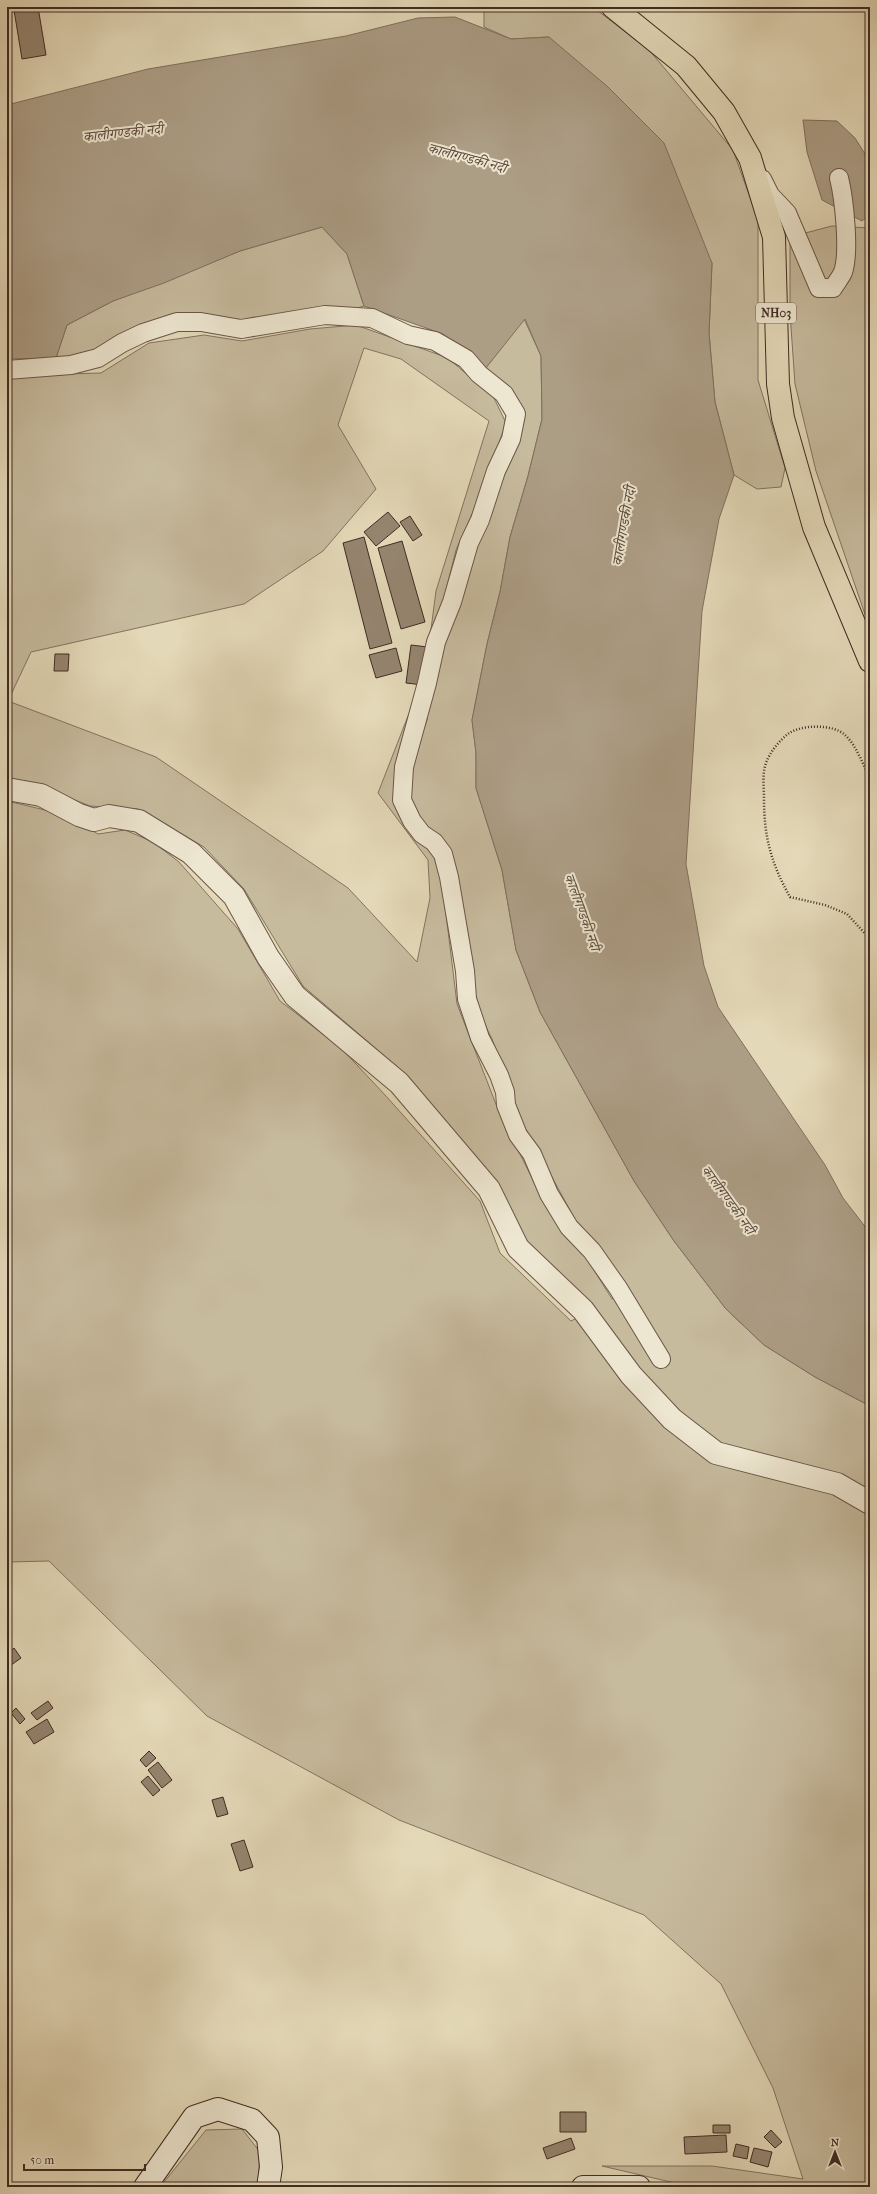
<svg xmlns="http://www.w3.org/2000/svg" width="877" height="2194" viewBox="0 0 877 2194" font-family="'IM FELL French Canon','Noto Serif Devanagari',serif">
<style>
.green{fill:#c7bb9e;stroke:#847360;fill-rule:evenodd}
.water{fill:#ac9d85;stroke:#816f5e}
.building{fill:#958570;stroke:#412b23}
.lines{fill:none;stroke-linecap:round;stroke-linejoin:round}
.minor-casing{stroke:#6a5648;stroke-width:20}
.tertiary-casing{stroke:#6a5648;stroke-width:24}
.secondary-casing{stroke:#412b23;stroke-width:24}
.trunk-casing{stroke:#412b23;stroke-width:24}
.path{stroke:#412b23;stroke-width:2.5;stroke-dasharray:1 2;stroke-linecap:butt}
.minor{stroke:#ede6d0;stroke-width:18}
.tertiary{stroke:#ede6d0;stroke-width:22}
.secondary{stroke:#ede6d0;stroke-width:22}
.trunk{stroke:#e3d8b7;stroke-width:22}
.labels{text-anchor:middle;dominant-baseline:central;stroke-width:4;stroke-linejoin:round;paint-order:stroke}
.shield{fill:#ede6d0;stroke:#756357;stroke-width:1}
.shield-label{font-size:12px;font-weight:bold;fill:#412b23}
.water-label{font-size:14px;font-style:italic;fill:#5c483c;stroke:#ede6d0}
</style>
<rect width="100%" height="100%" fill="#e3d8b7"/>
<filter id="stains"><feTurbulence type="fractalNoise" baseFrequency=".005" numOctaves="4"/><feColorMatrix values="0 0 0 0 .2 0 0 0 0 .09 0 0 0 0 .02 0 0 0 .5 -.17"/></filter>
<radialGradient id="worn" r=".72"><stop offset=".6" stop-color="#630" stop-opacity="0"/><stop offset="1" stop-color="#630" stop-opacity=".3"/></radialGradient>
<path class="green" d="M 484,7 L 593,7 L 650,51 L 733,150 L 758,220 L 758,380 L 785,468 L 781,487 L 757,489 L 734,475 L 715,402 L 709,333 L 712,263 L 549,37 L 511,39 L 484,27 Z
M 832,226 L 870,228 L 870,629 L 816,471 L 795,384 L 790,313 L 790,237 Z
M 322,227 L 347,254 L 364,306 L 350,310 L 240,324 L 183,315 L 91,355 L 56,358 L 67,325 L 113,301 L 240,251 Z
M 524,319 L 541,356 L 542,419 L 528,476 L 510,537 L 500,592 L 487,644 L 472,720 L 476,753 L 476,788 L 502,870 L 516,950 L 540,1012 L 634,1181 L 674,1241 L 726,1309 L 764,1345 L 815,1377 L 870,1406 L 870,2187 L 692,2187 L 602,2166 L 712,2166 L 803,2179 L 773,2088 L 721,1984 L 644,1915 L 399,1820 L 207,1716 L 49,1561 L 7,1562 L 7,801 L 62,814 L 98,834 L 125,830 L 153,842 L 179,862 L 238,929 L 280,1001 L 341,1048 L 385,1095 L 480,1201 L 500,1253 L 571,1321 L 590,1311 L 525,1247 L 500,1188 L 408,1076 L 303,986 L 244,889 L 204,847 L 138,809 L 90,806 L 35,784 L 7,781 L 7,380 L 28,375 L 101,373 L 149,343 L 204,335 L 242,341 L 310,329 L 356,325 L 448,358 L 494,398 L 506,423 L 480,496 L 456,550 L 433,642 L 426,683 L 401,768 L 398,801 L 418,839 L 439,857 L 457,1004 L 499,1112 L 542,1198 L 582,1251 L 612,1299 L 628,1290 L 577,1223 L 518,1115 L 509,1084 L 492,1039 L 475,1005 L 453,859 L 442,840 L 428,828 L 411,809 L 409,771 L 427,720 L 429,696 L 467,567 L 522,418 L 518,401 L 485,369 ZM 364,348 L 401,359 L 489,421 L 436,591 L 424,683 L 408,716 L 378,793 L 428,860 L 430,898 L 417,962 L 348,888 L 156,757 L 8,701 L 31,652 L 244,604 L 323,551 L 376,489 L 338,425 Z
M 242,2129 L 260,2152 L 258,2187 L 160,2187 L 206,2130 Z"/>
<path class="water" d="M 455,17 L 511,39 L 549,37 L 608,87 L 664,143 L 712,263 L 709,333 L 715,402 L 734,475 L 719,519 L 702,611 L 686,864 L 704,966 L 718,1007 L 825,1165 L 843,1198 L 870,1233 L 870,1406 L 815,1377 L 764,1345 L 726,1309 L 674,1241 L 634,1181 L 540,1012 L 516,950 L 502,870 L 476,788 L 476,753 L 472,720 L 487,644 L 500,592 L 510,537 L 528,476 L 542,419 L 541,356 L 525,319 L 485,369 L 443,334 L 364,306 L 347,254 L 322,227 L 240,251 L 164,283 L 113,301 L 67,325 L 56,358 L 7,359 L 7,105 L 148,69 L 346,36 L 418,18 Z
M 803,120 L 837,121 L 855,138 L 870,162 L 870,214 L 862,221 L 822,200 L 807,152 Z"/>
<path class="building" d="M 32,7 L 38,7 L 46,55 L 22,59 L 14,10 Z
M 388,512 L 400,526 L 376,546 L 364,532 Z
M 410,516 L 422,535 L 413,541 L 400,522 Z
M 364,537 L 392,643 L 370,649 L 343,543 Z
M 402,541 L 425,622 L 401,629 L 378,548 Z
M 411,645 L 428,647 L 423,685 L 406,683 Z
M 396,648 L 402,671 L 376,678 L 369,655 Z
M 55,654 L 69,654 L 68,671 L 54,671 Z
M 14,1648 L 21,1658 L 7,1668 L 7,1654 Z
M 48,1701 L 53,1708 L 37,1720 L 31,1713 Z
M 16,1708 L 25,1719 L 20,1724 L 11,1713 Z
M 47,1719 L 54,1732 L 34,1744 L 26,1732 Z
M 149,1751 L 156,1758 L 146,1767 L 140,1760 Z
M 158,1762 L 172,1780 L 162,1788 L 148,1770 Z
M 148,1776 L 160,1790 L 153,1796 L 141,1782 Z
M 223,1797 L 228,1814 L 217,1817 L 212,1800 Z
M 244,1840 L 253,1867 L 240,1871 L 231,1844 Z
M 560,2112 L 586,2112 L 586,2132 L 560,2132 Z
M 713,2125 L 730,2125 L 730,2133 L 713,2133 Z
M 771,2130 L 782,2142 L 775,2148 L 764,2137 Z
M 726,2135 L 727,2152 L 685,2154 L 684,2137 Z
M 571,2138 L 575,2149 L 547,2159 L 543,2148 Z
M 736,2144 L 749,2147 L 747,2159 L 733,2156 Z
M 754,2148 L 772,2152 L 768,2167 L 750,2162 Z"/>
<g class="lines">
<defs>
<path id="minor" d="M 762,179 L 770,195 L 787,213 L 819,288 L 833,288 C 836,283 841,277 843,272 C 850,252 844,198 839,178
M 7,370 L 71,365 L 98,358 L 122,343 L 143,333 L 177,322 L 201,322 L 241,329 L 325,315 L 372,318 L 408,335 L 435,341 L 466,359 L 479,374 L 504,394 L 516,414 L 511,439 L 496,471 L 480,520 L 469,543 L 452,602 L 436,642 L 427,683 L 404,767 L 402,800 L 412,821 L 422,834 L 434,842 L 443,854 L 449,877 L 465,971 L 467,999 L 480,1038 L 499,1075 L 505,1092 L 506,1105 L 518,1135 L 532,1154 L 549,1194 L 569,1227 L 592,1251 L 618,1288 L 661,1359"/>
<path id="tertiary" d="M 7,789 L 41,795 L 79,815 L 94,820 L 109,816 L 139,821 L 191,853 L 234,896 L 268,957 L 295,996 L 399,1083 L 489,1189 L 518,1248 L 583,1310 L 631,1375 L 672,1419 L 716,1453 L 837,1484 L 870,1503"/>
<path id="secondary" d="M 145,2187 L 194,2117 L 218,2109 L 252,2120 L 268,2137 L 271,2167 L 268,2187
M 583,2187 L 639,2187"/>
<path id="trunk" d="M 613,7 L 686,66 L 724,112 L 750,158 L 774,237 L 778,384 L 783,418 L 814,527 L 870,661"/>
</defs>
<use href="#minor" class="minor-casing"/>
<use href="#tertiary" class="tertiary-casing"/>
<use href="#secondary" class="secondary-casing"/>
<use href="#trunk" class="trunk-casing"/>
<path class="path" d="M 870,777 C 862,764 857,746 845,735 C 834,724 801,724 788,734 C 779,741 770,752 766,763 C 762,774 764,787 764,799 C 764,837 771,863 790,897 L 825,905 L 847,914 L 870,939"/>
<use href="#minor" class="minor"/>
<use href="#tertiary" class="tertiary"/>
<use href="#secondary" class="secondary"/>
<use href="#trunk" class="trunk"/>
</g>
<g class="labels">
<rect class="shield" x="756" y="303" width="40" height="20" rx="3"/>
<g class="shield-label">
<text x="776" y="313">NH03</text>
</g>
<g class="water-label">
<text transform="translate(123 133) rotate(-6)">कालीगण्डकी नदी</text>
<text transform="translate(467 158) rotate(15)">कालीगण्डकी नदी</text>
<text transform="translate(624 526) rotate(-80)">कालीगण्डकी नदी</text>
<text transform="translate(582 912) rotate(70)">कालीगण्डकी नदी</text>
<text transform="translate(728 1200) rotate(54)">कालीगण्डकी नदी</text>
</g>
</g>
<rect width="877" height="2194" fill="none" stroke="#e3d8b7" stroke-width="24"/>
<rect x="8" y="8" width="861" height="2178" fill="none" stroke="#412b23" stroke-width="2"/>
<rect x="12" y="12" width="853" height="2170" fill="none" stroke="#412b23"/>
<g transform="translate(835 2152)" stroke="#ede6d0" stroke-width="3" paint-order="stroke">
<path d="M0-3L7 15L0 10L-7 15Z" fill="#412b23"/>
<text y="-6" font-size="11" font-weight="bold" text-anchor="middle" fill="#412b23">N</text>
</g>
<path d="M24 2164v6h121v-6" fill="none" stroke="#412b23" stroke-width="2"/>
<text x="30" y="2164" font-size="12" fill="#412b23" stroke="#ede6d0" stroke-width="3" paint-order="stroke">50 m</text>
<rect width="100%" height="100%" filter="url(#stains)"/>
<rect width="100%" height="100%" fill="url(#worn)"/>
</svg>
